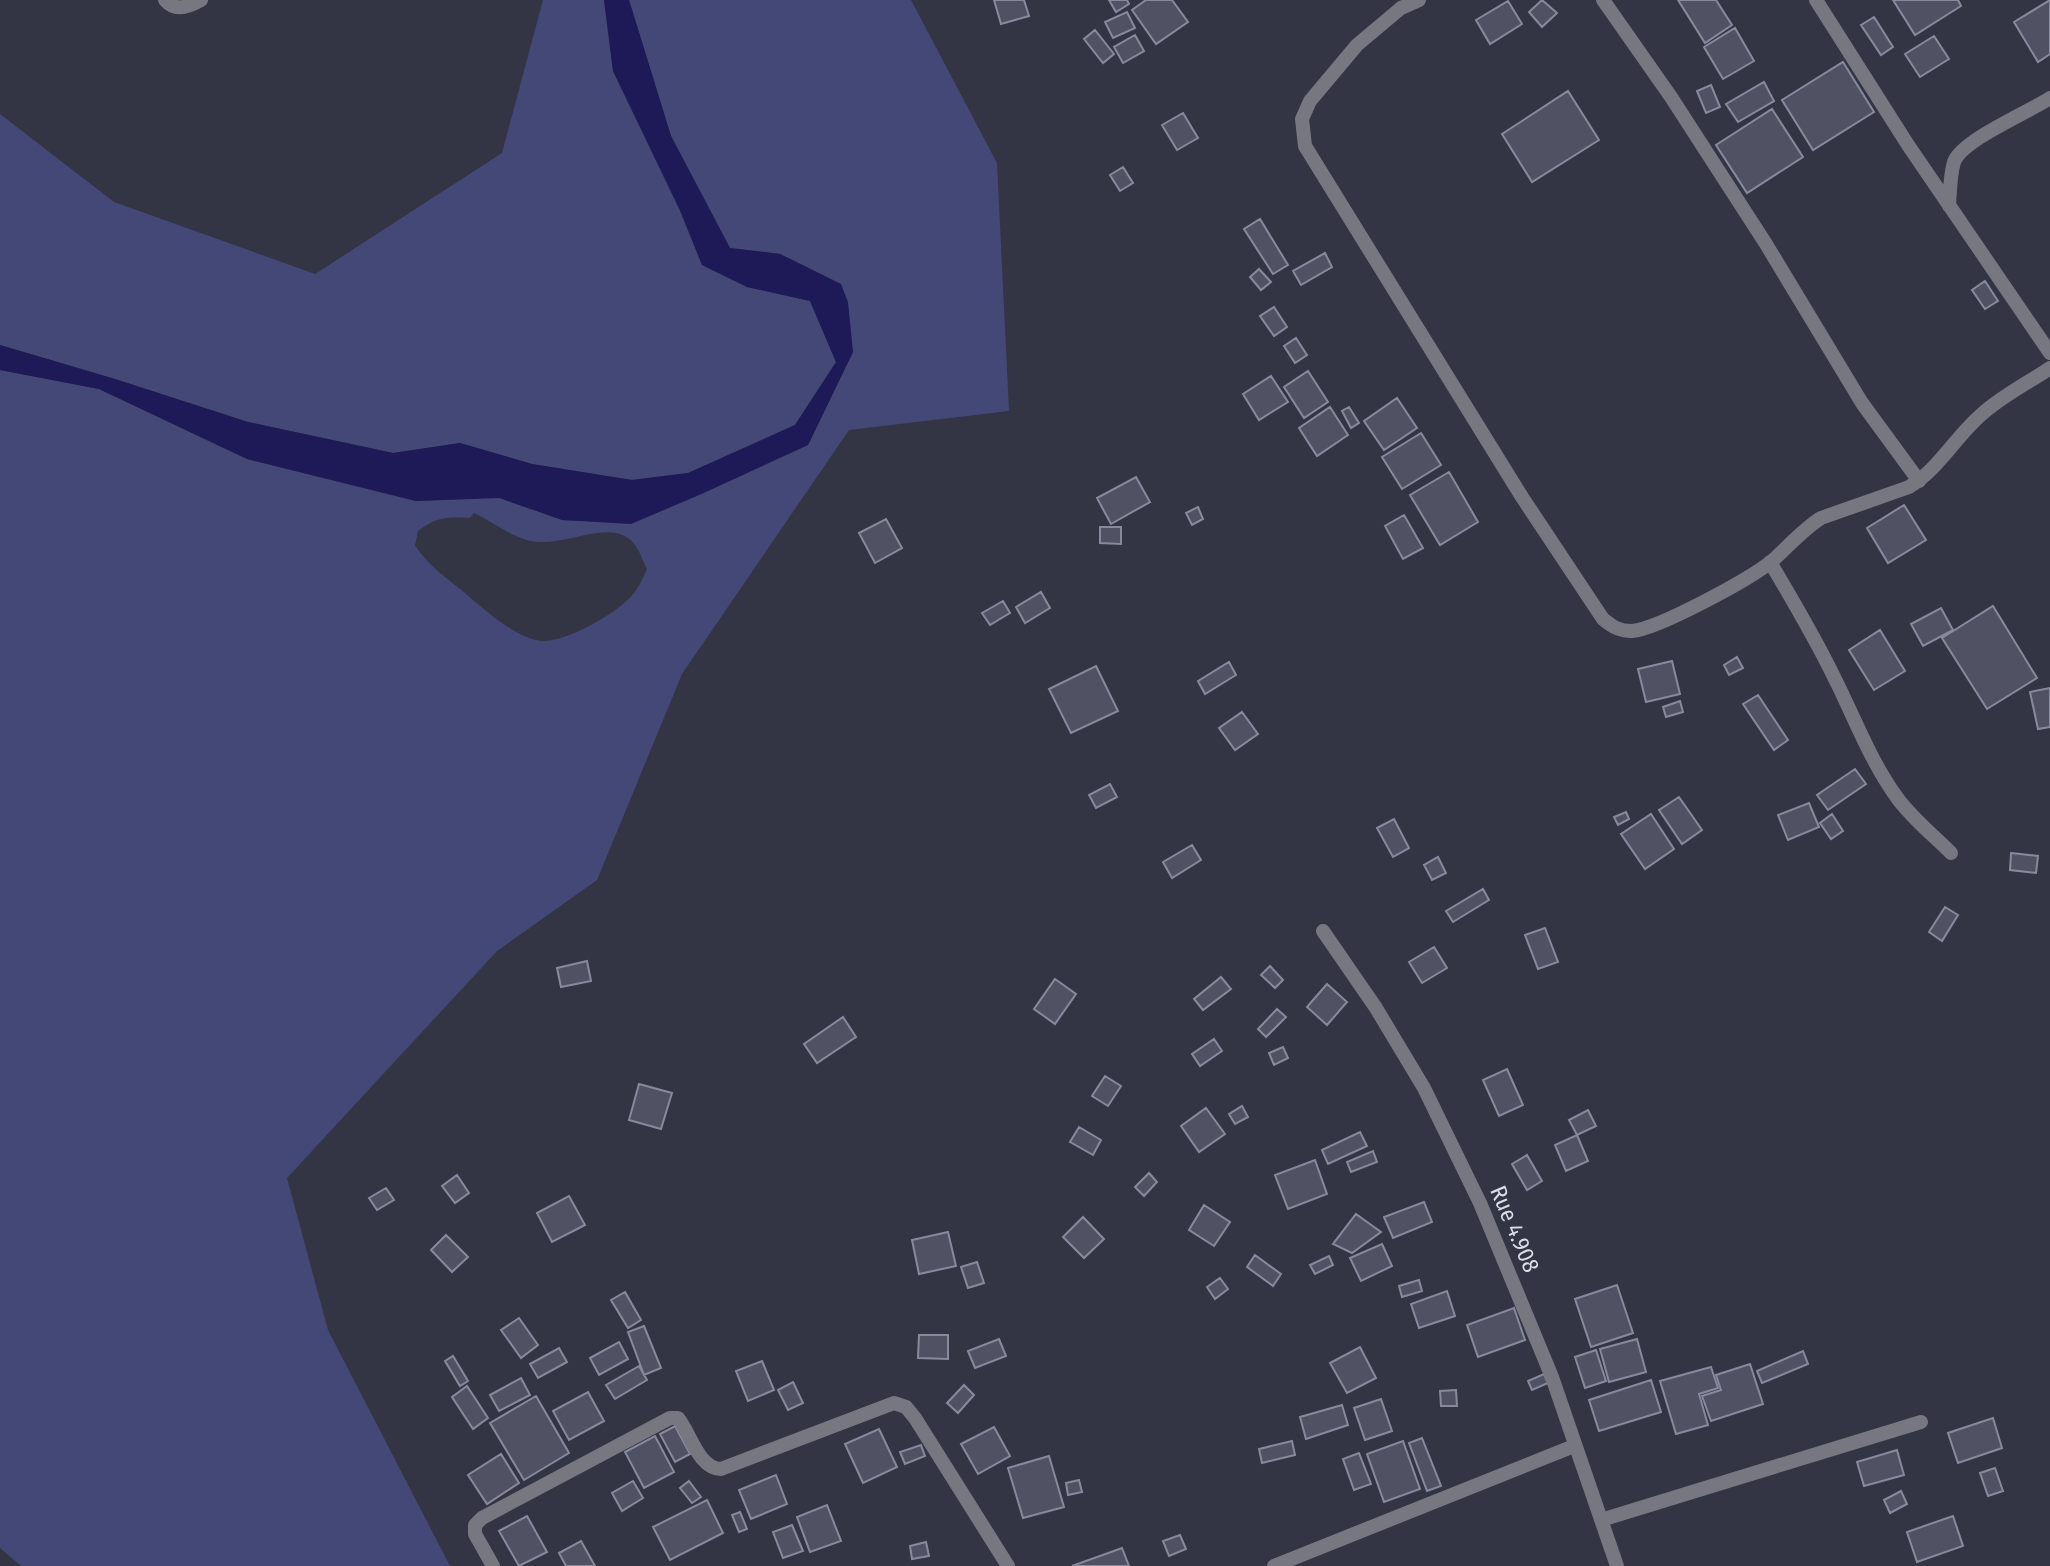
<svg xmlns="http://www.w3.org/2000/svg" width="2050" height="1566" viewBox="0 0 2050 1566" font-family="'Fira Sans Condensed',sans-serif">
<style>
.green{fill:#434877;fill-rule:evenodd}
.water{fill:#1d1a57}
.building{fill:#505264;stroke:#878a9d;stroke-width:2}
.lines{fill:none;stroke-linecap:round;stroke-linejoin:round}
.minor{stroke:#767780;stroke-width:14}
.labels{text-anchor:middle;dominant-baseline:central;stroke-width:6;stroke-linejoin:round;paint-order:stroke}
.street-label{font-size:23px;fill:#dbdde7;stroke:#333545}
</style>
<rect width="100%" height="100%" fill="#333545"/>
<path class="green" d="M 543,0 L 604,0 L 613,71 L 680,211 L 702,265 L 747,287 L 810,301 L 836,362 L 795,425 L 688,473 L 632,480 L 532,464 L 460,443 L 393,453 L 248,422 L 115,379 L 0,345 L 0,114 L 114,202 L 315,274 L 502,153 Z
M 629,0 L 911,0 L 997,163 L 1009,411 L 849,430 L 682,674 L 597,880 L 497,951 L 287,1178 L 328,1330 L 450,1566 L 21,1566 L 0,1548 L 0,370 L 99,389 L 247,459 L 416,501 L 499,497 L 563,520 L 631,523 L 699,495 L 808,445 L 853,352 L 841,284 L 780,254 L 730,248 L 671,136 ZM 474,513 C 491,521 509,535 527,540 C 562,551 613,514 635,545 C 640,551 643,562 647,569 C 643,577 640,586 634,593 C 620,612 565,643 541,641 C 515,638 484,609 465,593 C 447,578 427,565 415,545 L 418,531 C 436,517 448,517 470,518 Z"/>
<path class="water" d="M 604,0 L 629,0 L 671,136 L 730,248 L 780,254 L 841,284 L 848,302 L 853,352 L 808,445 L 699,495 L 631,524 L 562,520 L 499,498 L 416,501 L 247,459 L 99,389 L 0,370 L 0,345 L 115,379 L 248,422 L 393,453 L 460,443 L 532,464 L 632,480 L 688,473 L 795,425 L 836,362 L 810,301 L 747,287 L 702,265 L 680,210 L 613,71 Z"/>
<path class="building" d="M 994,0 L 1024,0 L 1029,16 L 1001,24 Z
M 1109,0 L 1127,0 L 1129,4 L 1116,12 Z
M 1146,0 L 1172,0 L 1188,22 L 1156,44 L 1132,10 Z
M 1542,0 L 1557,13 L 1542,27 L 1529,12 Z
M 1678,0 L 1716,0 L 1732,25 L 1705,43 Z
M 1893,0 L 1958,0 L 1961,6 L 1915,35 Z
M 2050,0 L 2050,54 L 2038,62 L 2014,22 Z
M 1508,1 L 1522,24 L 1490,44 L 1476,20 Z
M 1127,12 L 1135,28 L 1113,38 L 1105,22 Z
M 1874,17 L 1893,47 L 1881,55 L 1861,25 Z
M 1735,28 L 1754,61 L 1723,79 L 1704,47 Z
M 1095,30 L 1114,54 L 1103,63 L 1084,39 Z
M 1135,35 L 1144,51 L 1123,63 L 1114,47 Z
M 1934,36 L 1949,59 L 1920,77 L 1905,54 Z
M 1843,62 L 1874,112 L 1813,150 L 1782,100 Z
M 1764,82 L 1774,101 L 1738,122 L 1726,104 Z
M 1711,85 L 1720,107 L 1706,113 L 1697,91 Z
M 1568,91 L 1599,140 L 1532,182 L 1502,134 Z
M 1772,109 L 1803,157 L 1747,193 L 1716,145 Z
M 1183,113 L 1198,138 L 1177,150 L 1162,125 Z
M 1123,167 L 1133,183 L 1120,191 L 1110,175 Z
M 1260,219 L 1288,265 L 1273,274 L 1244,229 Z
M 1325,253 L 1332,267 L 1301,285 L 1293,271 Z
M 1259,269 L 1271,282 L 1261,290 L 1250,277 Z
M 1985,281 L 1998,301 L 1985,309 L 1972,290 Z
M 1274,307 L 1287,327 L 1274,336 L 1260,316 Z
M 1296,338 L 1307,355 L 1295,363 L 1284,346 Z
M 1308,371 L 1328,402 L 1304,418 L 1284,387 Z
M 1271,376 L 1288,402 L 1259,420 L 1243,394 Z
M 1397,398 L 1417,428 L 1384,450 L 1364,421 Z
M 1330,407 L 1348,435 L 1317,456 L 1299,428 Z
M 1349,407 L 1359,423 L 1351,428 L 1342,411 Z
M 1421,433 L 1441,465 L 1402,489 L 1382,457 Z
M 1449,472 L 1478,522 L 1440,545 L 1410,495 Z
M 1136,477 L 1150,502 L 1111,524 L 1097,498 Z
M 1904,505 L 1926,540 L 1888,563 L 1867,528 Z
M 1198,507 L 1203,519 L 1192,525 L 1186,513 Z
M 1404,515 L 1423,548 L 1403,559 L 1385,526 Z
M 886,519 L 902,548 L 875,563 L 859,533 Z
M 1100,527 L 1121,527 L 1121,544 L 1100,543 Z
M 1041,592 L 1050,608 L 1025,623 L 1016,607 Z
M 1003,601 L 1010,613 L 990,625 L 982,613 Z
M 1993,606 L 2037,678 L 1987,709 L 1942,638 Z
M 1941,608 L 1953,630 L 1923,646 L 1911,624 Z
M 1880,630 L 1905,671 L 1874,690 L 1849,650 Z
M 1737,657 L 1743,668 L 1729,675 L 1724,665 Z
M 1672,661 L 1680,694 L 1646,702 L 1638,669 Z
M 1229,662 L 1236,675 L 1205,694 L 1198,681 Z
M 1096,666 L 1118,711 L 1071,733 L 1049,689 Z
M 2050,688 L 2050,727 L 2038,729 L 2030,692 Z
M 1758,695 L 1788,740 L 1774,750 L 1743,704 Z
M 1680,701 L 1683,712 L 1666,717 L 1663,707 Z
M 1242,712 L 1258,734 L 1235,750 L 1219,728 Z
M 1855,769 L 1866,784 L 1828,810 L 1817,795 Z
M 1110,784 L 1117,797 L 1096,808 L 1089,795 Z
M 1679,797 L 1702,830 L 1682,844 L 1659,810 Z
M 1809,803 L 1819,827 L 1788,840 L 1778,815 Z
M 1626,812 L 1629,819 L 1618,825 L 1614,817 Z
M 1651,814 L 1674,849 L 1645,869 L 1621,834 Z
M 1832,814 L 1843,831 L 1831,839 L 1820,823 Z
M 1394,819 L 1409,848 L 1393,857 L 1377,828 Z
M 1192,845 L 1201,860 L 1172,878 L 1163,862 Z
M 2011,853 L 2038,856 L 2036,873 L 2010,870 Z
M 1438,857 L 1446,873 L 1432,880 L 1424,865 Z
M 1483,889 L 1489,900 L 1453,922 L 1446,911 Z
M 1945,907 L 1958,915 L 1942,941 L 1929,932 Z
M 1545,928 L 1558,962 L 1538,969 L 1525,935 Z
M 1434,947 L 1447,968 L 1422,983 L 1409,962 Z
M 587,961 L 591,981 L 561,987 L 557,968 Z
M 1270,966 L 1283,980 L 1275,988 L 1261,975 Z
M 1221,977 L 1231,989 L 1203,1010 L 1194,999 Z
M 1055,979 L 1076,994 L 1055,1024 L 1034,1009 Z
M 1327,984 L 1347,1002 L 1327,1025 L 1307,1007 Z
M 1277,1009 L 1286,1017 L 1266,1037 L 1258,1029 Z
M 843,1017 L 856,1037 L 817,1063 L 804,1044 Z
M 1214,1039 L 1222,1051 L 1200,1066 L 1192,1054 Z
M 1283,1047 L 1288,1058 L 1274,1065 L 1269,1053 Z
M 1507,1069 L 1523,1105 L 1499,1116 L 1483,1080 Z
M 1105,1076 L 1121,1086 L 1108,1106 L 1092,1096 Z
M 639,1084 L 672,1093 L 661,1129 L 629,1120 Z
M 1242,1106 L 1248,1117 L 1235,1124 L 1229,1114 Z
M 1206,1108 L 1225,1134 L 1199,1152 L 1181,1126 Z
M 1588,1110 L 1596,1126 L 1577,1135 L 1569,1120 Z
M 1079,1127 L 1101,1140 L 1093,1155 L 1070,1142 Z
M 1360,1132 L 1367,1146 L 1328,1164 L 1322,1150 Z
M 1577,1135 L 1588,1161 L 1566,1171 L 1555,1145 Z
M 1373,1151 L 1377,1162 L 1351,1172 L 1347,1162 Z
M 1527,1155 L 1542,1181 L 1527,1190 L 1512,1164 Z
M 1315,1160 L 1327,1194 L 1288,1209 L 1275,1175 Z
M 1149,1173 L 1157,1182 L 1144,1196 L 1135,1187 Z
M 457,1175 L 469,1193 L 455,1203 L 442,1186 Z
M 386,1188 L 394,1200 L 377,1210 L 369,1198 Z
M 569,1196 L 585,1225 L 552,1242 L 537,1213 Z
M 1424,1202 L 1432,1222 L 1393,1238 L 1384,1217 Z
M 1204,1205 L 1230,1222 L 1214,1246 L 1189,1230 Z
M 1356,1214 L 1381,1232 L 1352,1253 L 1333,1244 Z
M 1083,1217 L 1104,1239 L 1084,1258 L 1063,1237 Z
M 948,1232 L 956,1266 L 919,1274 L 912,1240 Z
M 446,1235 L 468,1257 L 452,1272 L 431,1250 Z
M 1382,1244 L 1392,1266 L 1361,1281 L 1350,1258 Z
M 1255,1255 L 1281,1274 L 1273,1286 L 1247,1267 Z
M 1329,1256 L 1333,1265 L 1315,1274 L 1310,1265 Z
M 977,1262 L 984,1283 L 968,1288 L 961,1267 Z
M 1220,1278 L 1228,1289 L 1215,1299 L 1207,1287 Z
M 1419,1280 L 1422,1291 L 1402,1297 L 1399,1286 Z
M 1617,1285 L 1633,1333 L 1591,1347 L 1575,1299 Z
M 1447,1291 L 1455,1316 L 1419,1328 L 1411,1304 Z
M 625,1292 L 641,1320 L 628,1328 L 611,1300 Z
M 1514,1308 L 1525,1340 L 1478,1357 L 1467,1325 Z
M 519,1318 L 538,1345 L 521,1358 L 501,1330 Z
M 644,1326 L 661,1368 L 644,1375 L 628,1332 Z
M 919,1335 L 948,1335 L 948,1359 L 918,1358 Z
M 999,1339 L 1006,1356 L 975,1368 L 968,1351 Z
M 1637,1339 L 1646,1372 L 1609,1382 L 1600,1349 Z
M 619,1342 L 628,1359 L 599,1375 L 590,1358 Z
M 1360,1347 L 1376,1378 L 1347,1393 L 1330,1363 Z
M 559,1348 L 567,1362 L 538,1378 L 530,1364 Z
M 1596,1350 L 1606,1381 L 1585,1388 L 1575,1357 Z
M 1803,1351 L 1808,1364 L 1762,1383 L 1757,1371 Z
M 453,1356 L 468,1381 L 460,1386 L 445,1361 Z
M 762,1361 L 774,1390 L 748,1401 L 736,1371 Z
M 1750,1364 L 1763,1404 L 1711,1421 L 1702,1396 L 1721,1390 L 1716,1375 Z
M 639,1366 L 647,1380 L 615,1399 L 606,1385 Z
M 1711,1367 L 1718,1388 L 1699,1394 L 1708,1425 L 1676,1434 L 1660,1381 Z
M 1544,1374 L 1548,1383 L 1532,1390 L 1528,1381 Z
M 521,1378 L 530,1395 L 499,1411 L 490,1395 Z
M 1651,1380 L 1661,1412 L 1599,1431 L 1589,1400 Z
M 793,1382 L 803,1403 L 788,1410 L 778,1390 Z
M 964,1385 L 974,1395 L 958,1413 L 947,1403 Z
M 467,1386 L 488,1418 L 473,1429 L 452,1397 Z
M 1456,1390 L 1457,1406 L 1441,1406 L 1440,1391 Z
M 588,1392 L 604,1421 L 569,1440 L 553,1411 Z
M 536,1396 L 569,1453 L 524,1480 L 490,1423 Z
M 1381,1399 L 1392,1431 L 1365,1440 L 1354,1408 Z
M 1342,1405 L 1348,1425 L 1306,1439 L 1300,1417 Z
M 1993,1418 L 2002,1448 L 1958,1463 L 1948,1433 Z
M 675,1426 L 690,1454 L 675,1462 L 660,1434 Z
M 994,1427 L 1010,1456 L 978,1474 L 961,1444 Z
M 879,1429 L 897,1467 L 863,1483 L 845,1444 Z
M 655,1436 L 674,1472 L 644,1488 L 625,1452 Z
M 1422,1438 L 1441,1486 L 1427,1491 L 1409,1443 Z
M 1292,1441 L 1295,1455 L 1262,1463 L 1259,1449 Z
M 1403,1441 L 1420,1489 L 1384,1502 L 1367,1454 Z
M 921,1445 L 925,1456 L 905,1464 L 900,1452 Z
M 1897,1450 L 1904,1475 L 1864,1486 L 1857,1462 Z
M 1359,1453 L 1371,1484 L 1354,1490 L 1343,1459 Z
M 501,1454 L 519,1483 L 487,1504 L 468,1475 Z
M 1049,1456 L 1064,1507 L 1023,1518 L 1008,1468 Z
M 1995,1468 L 2003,1491 L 1988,1496 L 1980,1473 Z
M 776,1475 L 787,1504 L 751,1519 L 739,1490 Z
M 1079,1480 L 1082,1492 L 1068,1495 L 1066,1483 Z
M 633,1481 L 643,1498 L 622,1511 L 612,1493 Z
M 689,1481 L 701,1497 L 692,1503 L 680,1488 Z
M 1901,1491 L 1907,1504 L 1890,1513 L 1884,1500 Z
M 707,1500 L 723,1533 L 670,1560 L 653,1527 Z
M 827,1505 L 841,1541 L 810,1552 L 797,1517 Z
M 740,1512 L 747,1529 L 739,1532 L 732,1515 Z
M 527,1516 L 547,1552 L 519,1566 L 499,1531 Z
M 1953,1516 L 1963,1546 L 1917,1562 L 1907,1532 Z
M 792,1525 L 803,1551 L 783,1558 L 773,1532 Z
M 1180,1535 L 1186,1549 L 1169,1556 L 1163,1541 Z
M 581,1541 L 595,1566 L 566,1566 L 559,1553 Z
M 926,1542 L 929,1556 L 912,1559 L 910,1546 Z
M 1122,1548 L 1129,1566 L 1072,1566 Z"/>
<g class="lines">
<path class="minor" d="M 165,0 C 175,12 189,7 201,0
M 1419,0 L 1401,8 L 1357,45 L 1310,101 L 1302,119 L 1305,146 L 1522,497 L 1603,619 C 1613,627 1619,631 1632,631 C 1658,629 1750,579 1772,561 C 1788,547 1802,530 1821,518 L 1909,487 C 1940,468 1955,437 1982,414 C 2002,396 2028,383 2050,368
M 1603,0 L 1671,97 L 1766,244 L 1862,403 L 1919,481
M 1816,0 L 1908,145 L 2050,353
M 1949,206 C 1950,192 1950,175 1954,162 C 1962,140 2029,112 2050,98
M 1770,562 C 1792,599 1814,636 1833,675 C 1854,716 1870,761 1898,799 C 1913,819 1933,835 1951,853
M 1323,931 L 1376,1008 L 1424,1088 L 1480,1203 L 1552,1377 L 1617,1566
M 1601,1520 L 1921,1422
M 493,1566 L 475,1534 L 475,1525 L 482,1518 L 670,1418 L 678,1418 C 691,1434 698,1468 721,1469 L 894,1403 L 906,1407 L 915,1418 L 1008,1566
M 1274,1566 L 1574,1446"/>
</g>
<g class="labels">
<g class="street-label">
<text transform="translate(1515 1229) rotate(67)">Rue 4.908</text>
</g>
</g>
</svg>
